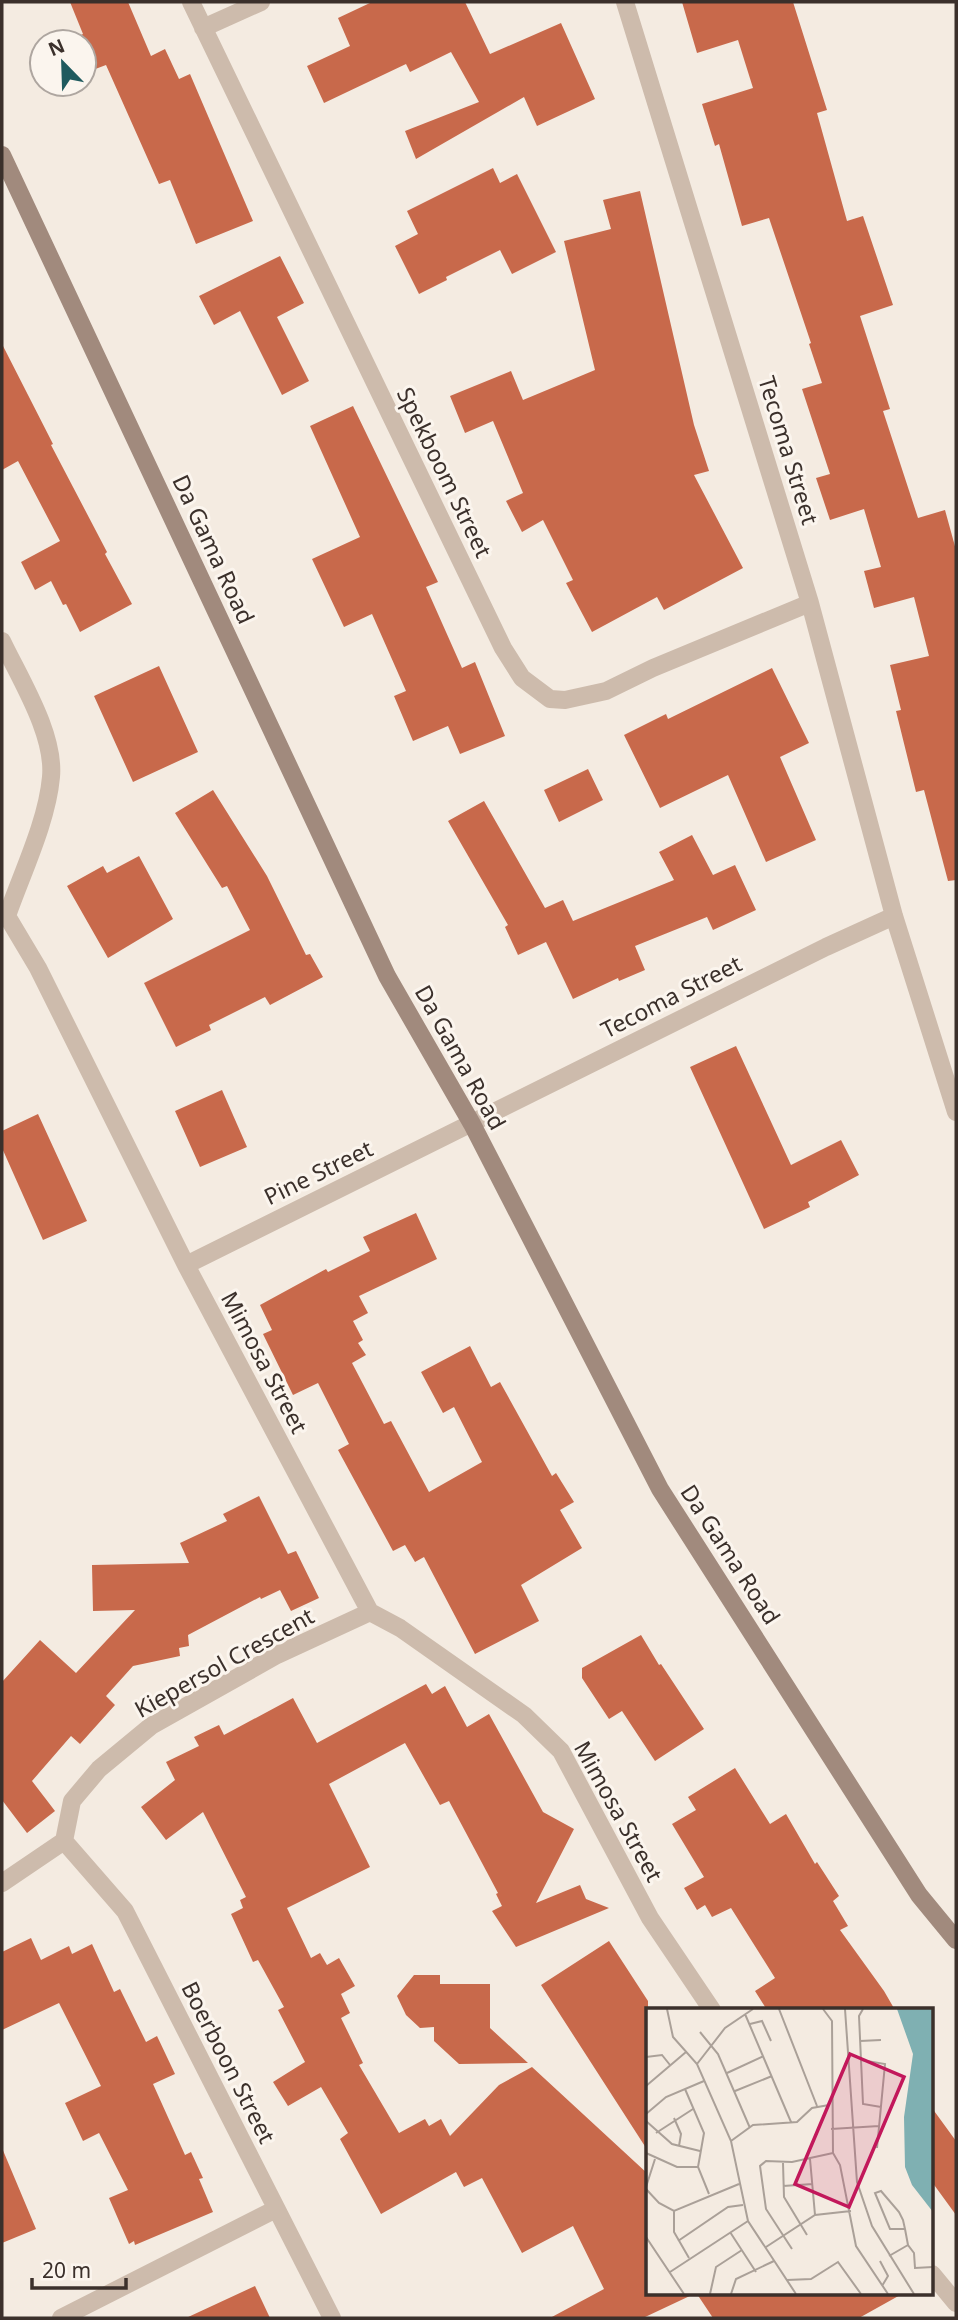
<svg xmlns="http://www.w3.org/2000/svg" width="958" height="2320" viewBox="0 0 958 2320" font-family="'Noto Sans',sans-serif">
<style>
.building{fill:#c8694b}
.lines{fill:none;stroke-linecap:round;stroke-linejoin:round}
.street{stroke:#cdbbac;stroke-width:18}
.secondary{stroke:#a18a7d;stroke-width:18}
.labels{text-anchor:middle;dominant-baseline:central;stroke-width:6;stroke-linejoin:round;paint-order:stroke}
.street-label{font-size:23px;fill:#3b302b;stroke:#fbf5ee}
.inset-road{fill:none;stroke:#aaa098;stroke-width:2}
.view{fill:#c2185b;fill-opacity:0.15;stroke:#c2185b;stroke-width:3.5}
.inset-edge{fill:none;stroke:#3b302b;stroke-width:3.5}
</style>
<rect width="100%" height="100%" fill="#f4ebe1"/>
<path class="building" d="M 70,2 L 128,2 L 151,56 L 165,49 L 179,79 L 190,74 L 253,221 L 196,244 L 170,180 L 159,184 L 106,65 L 90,71 L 84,58 L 84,42 L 79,42 L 79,36 L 83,34 Z
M 372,2 L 465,2 L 490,54 L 561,23 L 595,99 L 537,126 L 524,97 L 416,159 L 405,131 L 479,102 L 451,52 L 410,72 L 406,64 L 324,103 L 307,66 L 350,46 L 338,18 Z
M 682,2 L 793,2 L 827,110 L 817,113 L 847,221 L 863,216 L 893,305 L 860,316 L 890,409 L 883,411 L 918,518 L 945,510 L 956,550 L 956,880 L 948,881 L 924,790 L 916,792 L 896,711 L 901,710 L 890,665 L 929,656 L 914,597 L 874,608 L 864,571 L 881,567 L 864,509 L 830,520 L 816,478 L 830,474 L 802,389 L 822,383 L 809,344 L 811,343 L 769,218 L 742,226 L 719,144 L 715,146 L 702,104 L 753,88 L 738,40 L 697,53 Z
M 493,168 L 500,183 L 517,174 L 556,252 L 512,274 L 500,250 L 446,277 L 447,280 L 419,294 L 395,246 L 418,234 L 407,211 Z
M 640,191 L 694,425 L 709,471 L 694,475 L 743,568 L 664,610 L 657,597 L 592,632 L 566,583 L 573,580 L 543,520 L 522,532 L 506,501 L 523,493 L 493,421 L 465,433 L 450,396 L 511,371 L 523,400 L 595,370 L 564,241 L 611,229 L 603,200 Z
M 280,256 L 304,303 L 277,317 L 309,381 L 282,395 L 240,311 L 214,325 L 199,296 Z
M 2,344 L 53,444 L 51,445 L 107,552 L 105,554 L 132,604 L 80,632 L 66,604 L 63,605 L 51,581 L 35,590 L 21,562 L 60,541 L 18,461 L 2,470 Z
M 353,406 L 438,582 L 426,587 L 462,668 L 475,662 L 505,736 L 460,754 L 448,726 L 413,741 L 394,696 L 406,691 L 372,614 L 344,627 L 312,559 L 360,537 L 310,426 Z
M 159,666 L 198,752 L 133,782 L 94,696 Z
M 772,668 L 809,743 L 780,757 L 816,840 L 766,862 L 728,775 L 660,808 L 624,735 L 666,714 L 668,719 Z
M 588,769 L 603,800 L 559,822 L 544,790 Z
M 213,790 L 267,876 L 306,955 L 310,954 L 323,977 L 270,1005 L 265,997 L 209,1025 L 211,1030 L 176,1047 L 144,983 L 250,930 L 227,886 L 222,888 L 175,813 Z
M 484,801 L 545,908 L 563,900 L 573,921 L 674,880 L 659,852 L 692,835 L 713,875 L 735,865 L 756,910 L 713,930 L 707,917 L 635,946 L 645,970 L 619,981 L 618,978 L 573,999 L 546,942 L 518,955 L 505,927 L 508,925 L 448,821 Z
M 139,856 L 173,919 L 108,958 L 67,886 L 103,866 L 107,873 Z
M 736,1046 L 791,1165 L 841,1140 L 859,1175 L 808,1202 L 810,1207 L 764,1229 L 690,1067 Z
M 222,1090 L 247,1147 L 200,1167 L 175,1111 Z
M 38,1114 L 87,1221 L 43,1240 L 2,1148 L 2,1131 Z
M 416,1213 L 437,1259 L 359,1296 L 368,1313 L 353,1321 L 363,1340 L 358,1343 L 366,1355 L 352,1363 L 384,1424 L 391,1421 L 429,1492 L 482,1462 L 454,1407 L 443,1413 L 421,1372 L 470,1346 L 491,1387 L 500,1382 L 552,1476 L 556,1473 L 574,1502 L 560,1510 L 582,1548 L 521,1585 L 539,1621 L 475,1654 L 424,1557 L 415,1562 L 405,1545 L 393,1551 L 338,1450 L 349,1444 L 318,1383 L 293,1395 L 263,1334 L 272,1330 L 260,1305 L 326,1269 L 328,1272 L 370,1251 L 363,1237 Z
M 259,1496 L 288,1554 L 296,1551 L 319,1598 L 291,1611 L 280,1590 L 261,1599 L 260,1597 L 188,1635 L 189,1646 L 179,1648 L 180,1656 L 133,1666 L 106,1696 L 115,1705 L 80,1744 L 71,1736 L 32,1781 L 55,1811 L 27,1833 L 2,1800 L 2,1682 L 40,1640 L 76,1673 L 135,1610 L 93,1611 L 92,1565 L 189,1563 L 180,1543 L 227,1521 L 223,1514 Z
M 641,1635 L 659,1665 L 661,1664 L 704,1729 L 655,1761 L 622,1711 L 609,1719 L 582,1678 L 582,1668 Z
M 426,1684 L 432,1694 L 445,1686 L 467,1727 L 489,1714 L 543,1812 L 574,1829 L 536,1903 L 580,1885 L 586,1899 L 609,1908 L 516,1947 L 492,1911 L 502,1906 L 496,1894 L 498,1893 L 449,1801 L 440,1805 L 405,1743 L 329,1784 L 370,1867 L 287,1908 L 311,1958 L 320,1953 L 327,1965 L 339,1958 L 355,1986 L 341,1994 L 350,2013 L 341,2018 L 363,2063 L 359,2065 L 399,2133 L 425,2119 L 429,2126 L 441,2119 L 450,2136 L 499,2085 L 532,2067 L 648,2174 L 648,2294 L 694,2294 L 643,2318 L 550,2318 L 604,2289 L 573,2226 L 522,2253 L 482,2178 L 464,2187 L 456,2172 L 381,2214 L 340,2139 L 348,2133 L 321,2087 L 288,2106 L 273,2082 L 305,2062 L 278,2010 L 284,2007 L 258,1960 L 253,1962 L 231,1914 L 243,1908 L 240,1900 L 246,1897 L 203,1812 L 166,1840 L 141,1807 L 175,1780 L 166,1762 L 199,1746 L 194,1737 L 219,1725 L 224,1735 L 293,1698 L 317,1743 Z
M 735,1768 L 770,1824 L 786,1814 L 815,1864 L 817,1862 L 839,1896 L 833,1901 L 848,1926 L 840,1930 L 884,1991 L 895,2010 L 767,2010 L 755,1991 L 775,1978 L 731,1908 L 712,1917 L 705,1905 L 697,1910 L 684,1888 L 704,1877 L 672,1824 L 696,1810 L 688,1797 Z
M 31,1938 L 41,1960 L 69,1946 L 72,1954 L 92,1944 L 114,1992 L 120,1989 L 146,2042 L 157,2036 L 175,2074 L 153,2084 L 185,2155 L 191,2152 L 203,2178 L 199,2179 L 213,2212 L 135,2245 L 134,2241 L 129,2244 L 109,2198 L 128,2190 L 99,2133 L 83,2141 L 65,2103 L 101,2086 L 59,2003 L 2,2030 L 2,1952 Z
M 609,1941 L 648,2001 L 648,2151 L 541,1985 Z
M 414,1975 L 440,1975 L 440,1984 L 490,1984 L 490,2028 L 528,2063 L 459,2064 L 434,2041 L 434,2027 L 420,2028 L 406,2015 L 397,1996 Z
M 932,2108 L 956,2141 L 956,2215 L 932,2182 Z
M 2,2148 L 36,2229 L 2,2243 Z
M 255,2286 L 270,2318 L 186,2318 Z
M 697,2294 L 902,2294 L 859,2318 L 713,2318 Z"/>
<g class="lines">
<path class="street" d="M 191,2 L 503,648 L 522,678 L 550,699 L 565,700 L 606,691 L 653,668 L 810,603
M 625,2 L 810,603 L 894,916 L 956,1112
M 203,28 L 261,2
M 2,641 C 20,679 55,734 51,777 C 47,822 22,873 7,916
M 7,916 L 38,968 L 186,1265 L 370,1612 L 400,1628 L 524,1715 L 561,1751 L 650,1918 L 712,2010
M 186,1265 L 826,947 L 894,916
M 64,1841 L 125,1911 L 332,2318
M 2,1883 L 64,1841 L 72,1801 L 99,1769 L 151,1726 L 277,1655 L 370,1612
M 932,2274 L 956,2303
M 61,2318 L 276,2209"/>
<path class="secondary" d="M 2,155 L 387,976 L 472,1124 L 660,1489 L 919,1895 L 956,1940"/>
</g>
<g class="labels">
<g class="street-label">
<text transform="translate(789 450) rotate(73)">Tecoma Street</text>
<text transform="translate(445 472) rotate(64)">Spekboom Street</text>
<text transform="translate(214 549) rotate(65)">Da Gama Road</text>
<text transform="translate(671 996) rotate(-27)">Tecoma Street</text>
<text transform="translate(461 1057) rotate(61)">Da Gama Road</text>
<text transform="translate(318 1172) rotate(-26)">Pine Street</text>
<text transform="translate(265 1362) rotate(62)">Mimosa Street</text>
<text transform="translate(731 1554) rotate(57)">Da Gama Road</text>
<text transform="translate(224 1662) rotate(-29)">Kiepersol Crescent</text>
<text transform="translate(619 1811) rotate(61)">Mimosa Street</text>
<text transform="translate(229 2062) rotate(63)">Boerboon Street</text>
</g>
</g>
<g transform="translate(646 2008)">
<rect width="287" height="287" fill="#f4ebe1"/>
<path d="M 251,1 L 287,1 L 287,204 L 266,177 L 259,159 L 258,109 L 267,46 Z" fill="#7fb0b2"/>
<path class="inset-road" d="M 21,1 L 27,29 L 51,56 L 85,133 L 102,213 L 150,286M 133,1 L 171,98M 177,1 L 186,13 L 187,145 L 194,157 L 210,238 L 242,286M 199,1 L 211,174 L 226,218 L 268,286M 217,1 L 213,8 L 217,96 L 235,99M 99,6 L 145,114M 104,16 L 116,13 L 125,33M 54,24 L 72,46 L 104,120M 214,33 L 235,32M 0,49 L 16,47 L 24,57M 215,52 L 239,56 L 231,140M 51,56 L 79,20 L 107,1M 81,65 L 118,48M 0,78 L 40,44M 39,81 L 58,125 L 52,159 L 63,186M 89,83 L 126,68M 0,106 L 20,89 L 58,73M 28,110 L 35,126 L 33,138M 0,113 L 26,136 L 54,143M 185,121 L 233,118M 10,125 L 47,101M 85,133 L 107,117 L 151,114 L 166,100 L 183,97M 0,145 L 31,159 L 52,159M 164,151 L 169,207M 137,155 L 138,189 L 161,227M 137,178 L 167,176M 0,179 L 9,151M 0,181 L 13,195 L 28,203 L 93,176M 28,203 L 28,224 L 43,250M 259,221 L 244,221 L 229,185 L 235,183 L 253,204 L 257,212 L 259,221 L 262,237 L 268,245 L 269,260 L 287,259M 84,224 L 110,264M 0,229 L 38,286M 32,233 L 82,199 L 97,197M 120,239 L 169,207 L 205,203M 146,241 L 120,201 L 114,158 L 120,153 L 146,154 L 187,145M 243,248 L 262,237M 234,253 L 242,268 L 236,278M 24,264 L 102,213M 141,272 L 165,271 L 192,254 L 215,286M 64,286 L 70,259 L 96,242M 85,286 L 90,271 L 128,253"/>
<path class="view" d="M 204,46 L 258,69 L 203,199 L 149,176 Z"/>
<rect width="287" height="287" class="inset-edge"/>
</g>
<rect width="958" height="2320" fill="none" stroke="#3b302b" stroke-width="7"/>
<g transform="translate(63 63) rotate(337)"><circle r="33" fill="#fbf5ee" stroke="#aea6a0" stroke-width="2"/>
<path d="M0-5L12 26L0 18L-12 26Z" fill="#1f5a5e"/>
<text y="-10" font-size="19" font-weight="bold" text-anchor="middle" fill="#3b302b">N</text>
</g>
<path d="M32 2278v10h94v-10" fill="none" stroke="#3b302b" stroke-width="3.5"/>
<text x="42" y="2278" font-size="21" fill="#3b302b" stroke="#fbf5ee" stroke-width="5" paint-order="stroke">20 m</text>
</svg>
